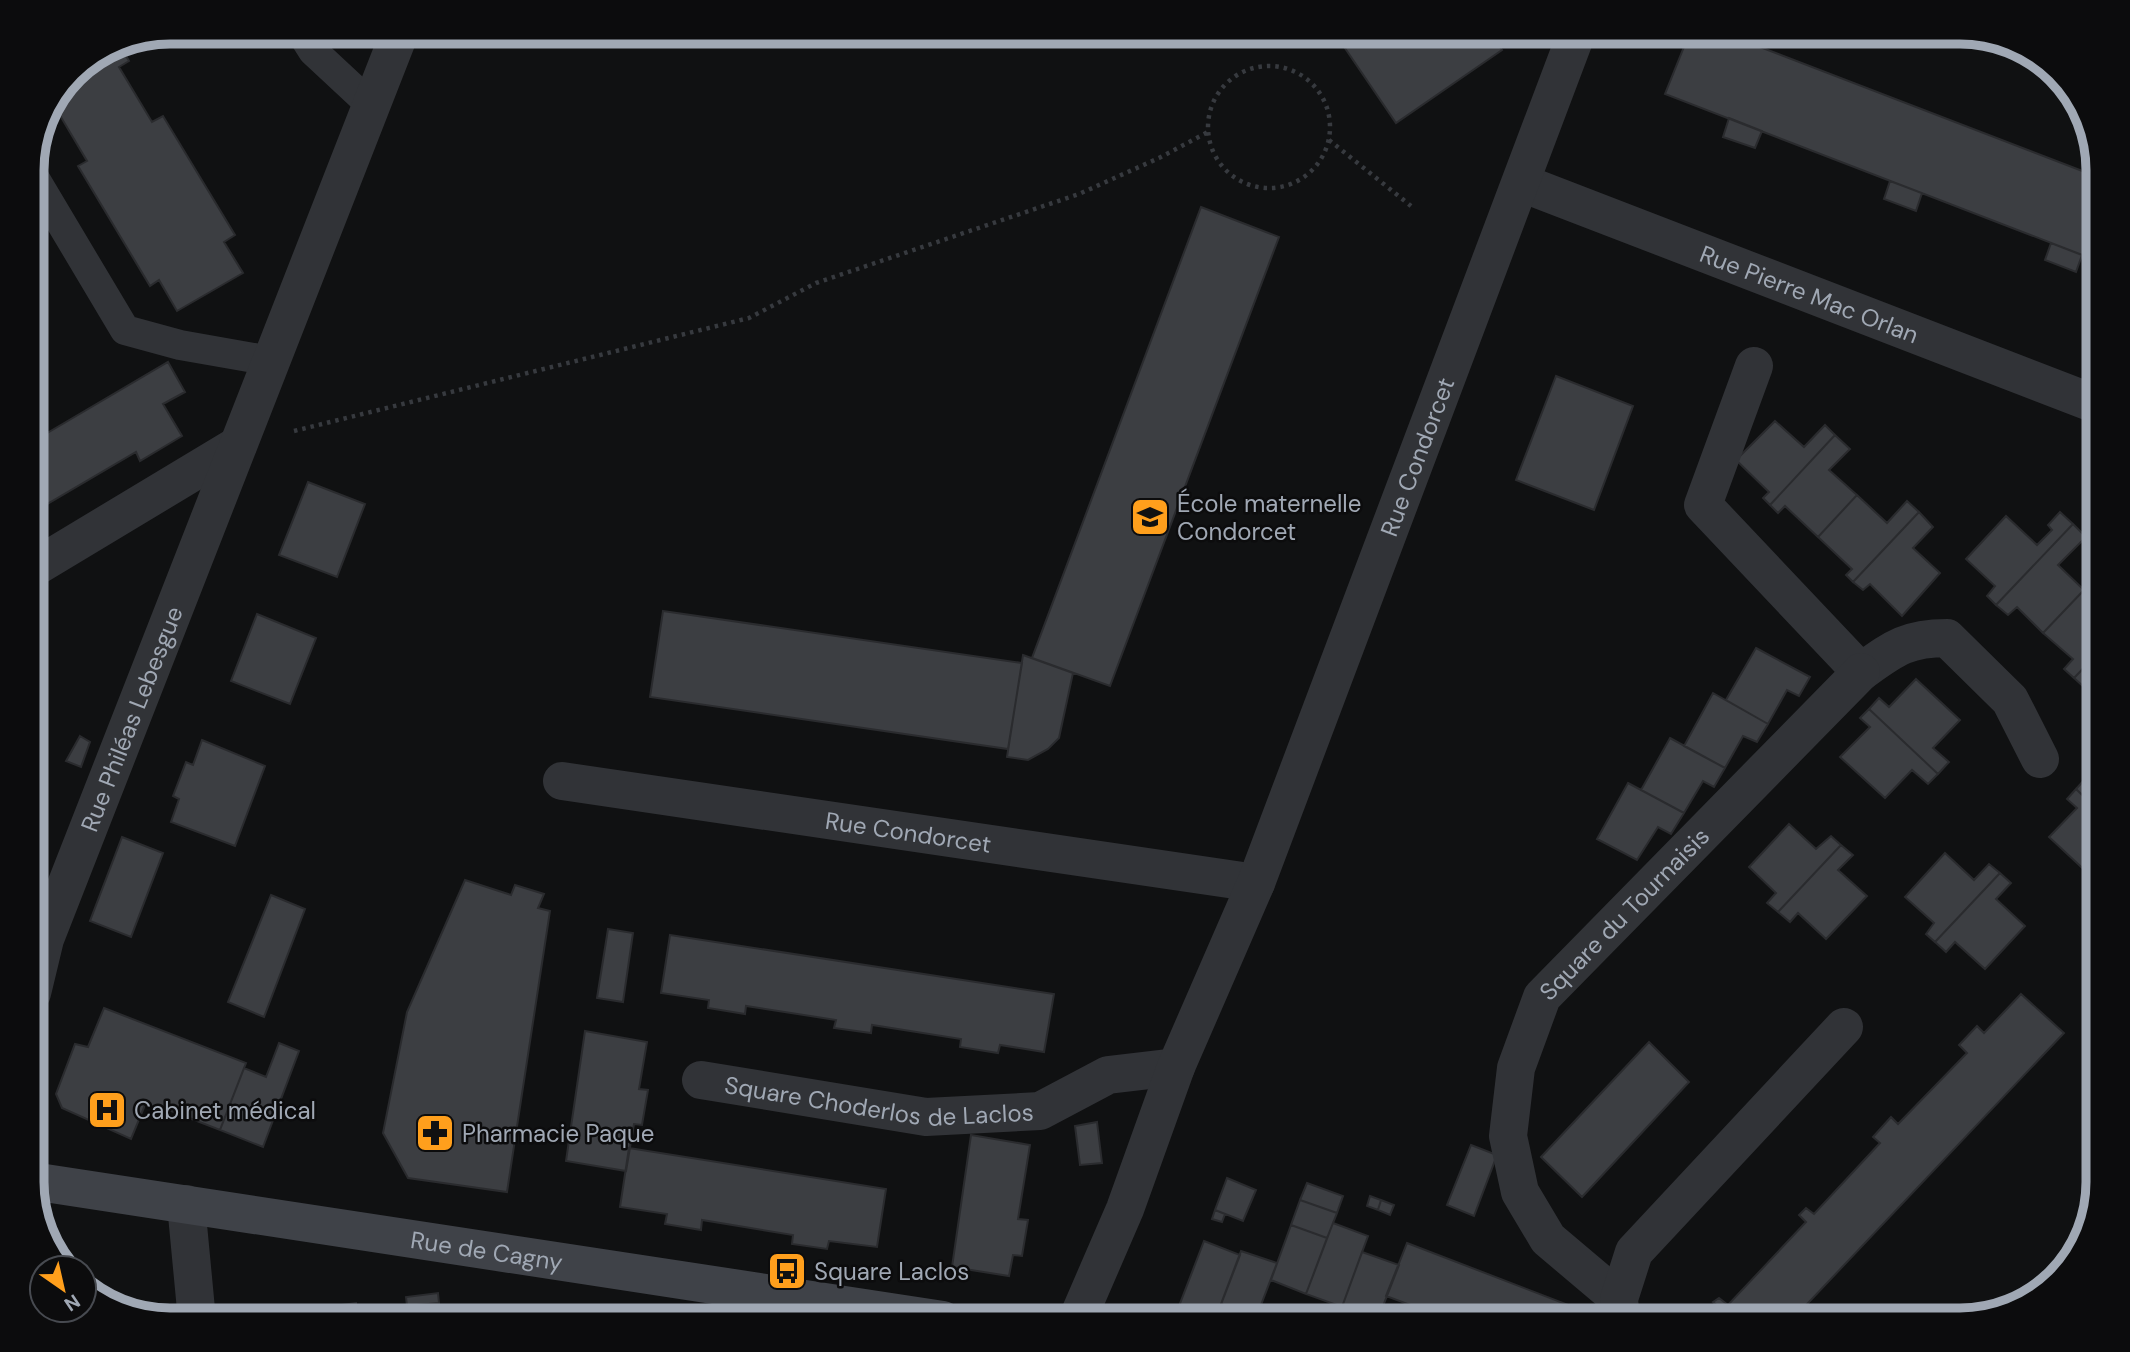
<svg xmlns="http://www.w3.org/2000/svg" width="2130" height="1352" viewBox="0 0 2130 1352" font-family="'DM Sans',sans-serif">
<style>
.building{fill:#3c3e42;stroke:#2a2b2e;stroke-width:2}
.lines{fill:none;stroke-linecap:round;stroke-linejoin:round}
.path{stroke:#373a3f;stroke-width:4.5;stroke-dasharray:3.5 5;stroke-linecap:butt}
.service{stroke:#313337;stroke-width:30}
.minor{stroke:#313337;stroke-width:38}
.secondary{stroke:#3f4248;stroke-width:38}
.labels{text-anchor:middle;dominant-baseline:central;stroke-width:5;stroke-linejoin:round;paint-order:stroke}
.street-label{font-size:24px;fill:#a0a8b4;stroke:#0c0c0d}
.poi-label{font-size:24px;fill:#a0a8b4;stroke:#0c0c0d;text-anchor:start}
.rim{fill:none;stroke:#a0a8b4;stroke-width:9}
</style>
<rect width="100%" height="100%" fill="#101112"/>
<path class="building" d="M 1334,32 L 1489,32 L 1502,50 L 1396,123 Z
M 1690,32 L 1721,32 L 2098,177 L 2098,261 L 1665,94 Z
M 118,42 L 129,61 L 119,67 L 152,122 L 163,116 L 235,235 L 224,242 L 243,273 L 177,311 L 159,280 L 150,286 L 78,166 L 87,161 L 55,107 L 46,112 L 72,72 Z
M 1729,118 L 1762,131 L 1755,148 L 1723,137 Z
M 1890,181 L 1922,193 L 1916,211 L 1884,199 Z
M 1201,207 L 1279,237 L 1110,686 L 1032,658 Z
M 2051,243 L 2082,255 L 2076,272 L 2045,260 Z
M 168,362 L 185,392 L 163,404 L 182,436 L 140,461 L 136,452 L 32,513 L 32,442 Z
M 1556,376 L 1633,406 L 1594,510 L 1516,480 Z
M 1775,421 L 1804,447 L 1825,425 L 1835,435 L 1770,505 L 1763,498 L 1769,492 L 1736,460 Z
M 1835,435 L 1850,449 L 1829,470 L 1857,495 L 1818,537 L 1785,506 L 1778,513 L 1770,505 Z
M 308,482 L 365,504 L 337,577 L 279,555 Z
M 1857,495 L 1887,523 L 1907,501 L 1919,512 L 1853,582 L 1846,575 L 1852,569 L 1818,537 Z
M 1919,512 L 1933,527 L 1913,548 L 1940,573 L 1902,616 L 1870,584 L 1863,590 L 1853,582 Z
M 2060,512 L 2073,524 L 1996,605 L 1987,596 L 1995,586 L 1966,559 L 2006,516 L 2037,545 L 2052,530 L 2048,525 Z
M 2073,524 L 2086,537 L 2058,565 L 2084,590 L 2043,633 L 2017,607 L 2008,615 L 1996,605 Z
M 2084,590 L 2098,603 L 2098,653 L 2074,678 L 2064,669 L 2073,659 L 2043,633 Z
M 663,611 L 1022,663 L 1008,749 L 650,697 Z
M 257,614 L 316,638 L 290,704 L 231,681 Z
M 1756,648 L 1810,677 L 1799,696 L 1787,690 L 1768,724 L 1726,700 Z
M 2098,653 L 2098,684 L 2093,679 L 2085,688 L 2074,678 Z
M 1023,655 L 1073,673 L 1059,738 L 1048,749 L 1028,760 L 1007,757 Z
M 1916,679 L 1960,720 L 1933,748 L 1949,762 L 1938,774 L 1869,709 L 1879,698 L 1889,707 Z
M 1713,693 L 1768,724 L 1757,742 L 1743,736 L 1725,768 L 1684,746 Z
M 1869,709 L 1938,774 L 1928,784 L 1912,770 L 1885,798 L 1840,757 L 1870,727 L 1860,718 Z
M 80,736 L 90,742 L 81,767 L 66,761 Z
M 1670,738 L 1725,768 L 1714,787 L 1703,781 L 1684,813 L 1641,790 Z
M 202,740 L 265,766 L 235,846 L 171,822 L 179,799 L 173,796 L 186,762 L 193,765 Z
M 2086,778 L 2096,787 L 2098,784 L 2098,810 L 2076,789 Z
M 1628,783 L 1684,813 L 1671,834 L 1658,827 L 1637,860 L 1597,839 Z
M 2076,789 L 2098,810 L 2098,870 L 2092,877 L 2049,837 L 2077,808 L 2067,799 Z
M 1789,824 L 1816,849 L 1831,836 L 1841,845 L 1778,912 L 1767,903 L 1776,893 L 1749,867 Z
M 122,837 L 163,853 L 131,937 L 90,921 Z
M 1841,845 L 1853,855 L 1838,870 L 1867,896 L 1826,939 L 1798,913 L 1790,922 L 1778,912 Z
M 1945,853 L 1974,880 L 1989,864 L 2000,873 L 1935,942 L 1926,934 L 1934,923 L 1905,897 Z
M 2000,873 L 2011,883 L 1996,899 L 2025,926 L 1985,969 L 1955,942 L 1946,952 L 1935,942 Z
M 465,880 L 511,895 L 515,885 L 544,894 L 538,908 L 550,911 L 507,1192 L 408,1178 L 383,1133 L 407,1012 Z
M 271,895 L 305,909 L 264,1017 L 228,1002 Z
M 608,929 L 633,933 L 623,1002 L 597,998 Z
M 670,935 L 1054,994 L 1044,1052 L 1000,1045 L 998,1053 L 960,1047 L 961,1039 L 872,1025 L 871,1033 L 834,1028 L 836,1020 L 746,1006 L 745,1014 L 708,1008 L 709,1000 L 661,993 Z
M 2021,994 L 2064,1033 L 1792,1320 L 1713,1320 L 1722,1310 L 1713,1302 L 1719,1298 L 1728,1305 L 1806,1222 L 1799,1215 L 1806,1208 L 1814,1214 L 1880,1143 L 1873,1137 L 1891,1117 L 1898,1124 L 1967,1053 L 1959,1045 L 1977,1026 L 1984,1033 Z
M 104,1008 L 246,1063 L 220,1130 L 166,1109 L 163,1112 L 145,1105 L 131,1139 L 62,1108 L 56,1094 L 75,1044 L 88,1047 Z
M 585,1031 L 647,1042 L 639,1089 L 648,1090 L 642,1125 L 634,1124 L 626,1171 L 566,1161 Z
M 1649,1042 L 1689,1082 L 1582,1197 L 1541,1157 Z
M 279,1043 L 299,1051 L 263,1147 L 220,1130 L 244,1068 L 266,1077 Z
M 1097,1122 L 1102,1163 L 1080,1165 L 1075,1126 Z
M 971,1135 L 1030,1145 L 1018,1219 L 1028,1220 L 1022,1256 L 1013,1255 L 1009,1276 L 952,1267 Z
M 1471,1145 L 1497,1155 L 1474,1216 L 1447,1205 Z
M 629,1148 L 886,1189 L 877,1247 L 829,1241 L 827,1249 L 792,1244 L 793,1235 L 702,1220 L 701,1230 L 665,1224 L 667,1214 L 620,1207 Z
M 1227,1178 L 1256,1190 L 1243,1221 L 1215,1210 Z
M 1307,1183 L 1343,1196 L 1337,1213 L 1300,1200 Z
M 1370,1196 L 1381,1200 L 1378,1210 L 1367,1206 Z
M 1300,1200 L 1337,1213 L 1327,1238 L 1291,1225 Z
M 1381,1200 L 1394,1205 L 1390,1215 L 1378,1210 Z
M 1215,1210 L 1225,1214 L 1222,1222 L 1212,1219 Z
M 1333,1223 L 1368,1236 L 1342,1307 L 1306,1294 Z
M 1291,1225 L 1327,1238 L 1306,1294 L 1271,1280 Z
M 1204,1241 L 1240,1255 L 1215,1320 L 1194,1320 L 1176,1314 Z
M 1407,1243 L 1584,1311 L 1581,1320 L 1450,1320 L 1386,1296 Z
M 1241,1251 L 1277,1263 L 1256,1318 L 1221,1304 Z
M 1362,1252 L 1399,1265 L 1378,1319 L 1342,1307 Z
M 438,1293 L 439,1303 L 407,1306 L 406,1297 Z
M 356,1303 L 357,1312 L 325,1315 L 324,1307 Z
M 430,1304 L 432,1320 L 282,1320 L 325,1315 Z
M 262,1314 L 262,1320 L 244,1320 L 243,1316 Z"/>
<g class="lines">
<path class="path" d="M1208 127a61 61 0 1 1 122 0a61 61 0 1 1-122 0Z
M 1329,140 L 1411,206
M 294,431 L 749,318 L 816,283 L 1079,194 L 1159,158 L 1208,132"/>
<path class="service" d="M 301,32 L 313,51 L 371,105
M 32,174 L 125,330 L 180,345 L 271,361"/>
<g class="minor">
<path id="s1" d="M 1522,183 L 2098,405"/>
<path d="M 1754,366 L 1703,505 L 1861,672 C 1893,649 1906,638 1947,638 L 2010,700 L 2040,759"/>
<path d="M 32,569 L 238,445"/>
<path id="s2" d="M 562,781 L 1256,883"/>
<path id="s3" d="M 32,993 L 45,939 L 400,32"/>
<path id="s4" d="M 701,1080 L 926,1117 L 1040,1111 L 1108,1075 L 1176,1067"/>
<path d="M 186,1204 L 197,1320"/>
<path id="s5" d="M 1619,1299 L 1548,1239 L 1520,1192 L 1508,1136 L 1516,1068 L 1542,997 L 1861,672"/>
<path id="s6" d="M 1077,1320 L 1125,1209 L 1176,1067 L 1256,883 L 1577,32"/>
<path d="M 1621,1320 L 1619,1299 L 1634,1252 L 1844,1027"/>
</g>
<path class="secondary" id="s7" d="M 32,1181 L 943,1320"/>
</g>
<defs>
<symbol id="school-square" viewBox="-11 -11 22 22"><rect x="-9" y="-9" width="18" height="18" rx="4" fill="#ff9f1c" stroke="#0c0c0d"/><path d="M0-5L7-2L0 1L-7-2ZM-4 1L0 2.5L4 1V4Q0 6-4 4Z" fill="#111"/></symbol>
<symbol id="hospital-square" viewBox="-11 -11 22 22"><rect x="-9" y="-9" width="18" height="18" rx="4" fill="#ff9f1c" stroke="#0c0c0d"/><path d="M-5-5h3v3.5h4V-5h3V5h-3V1.5h-4V5h-3Z" fill="#111"/></symbol>
<symbol id="pharmacy-square" viewBox="-11 -11 22 22"><rect x="-9" y="-9" width="18" height="18" rx="4" fill="#ff9f1c" stroke="#0c0c0d"/><path d="M-2-6h4v4h4v4h-4v4h-4v-4h-4v-4h4Z" fill="#111"/></symbol>
<symbol id="bus-square" viewBox="-11 -11 22 22"><rect x="-9" y="-9" width="18" height="18" rx="4" fill="#ff9f1c" stroke="#0c0c0d"/><path d="M-5-6H5V4H4V6H2V4H-2V6H-4V4H-5ZM-3.5-4V0h7V-4ZM-3.5 1.2v1.5H-2V1.2ZM2 1.2v1.5H3.5V1.2Z" fill="#111"/></symbol>
</defs>
<g fill-rule="evenodd">
<use href="#school-square" x="1128" y="495" width="44" height="44"/>
<use href="#hospital-square" x="85" y="1088" width="44" height="44"/>
<use href="#pharmacy-square" x="413" y="1111" width="44" height="44"/>
<use href="#bus-square" x="765" y="1249" width="44" height="44"/>
</g>
<g class="labels">
<g class="street-label">
<text stroke="none"><textPath href="#s1" startOffset="308">Rue Pierre Mac Orlan</textPath></text>
<text stroke="none"><textPath href="#s6" startOffset="928">Rue Condorcet</textPath></text>
<text stroke="none"><textPath href="#s3" startOffset="292">Rue Philéas Lebesgue</textPath></text>
<text stroke="none"><textPath href="#s2" startOffset="350">Rue Condorcet</textPath></text>
<text stroke="none"><textPath href="#s5" startOffset="466">Square du Tournaisis</textPath></text>
<text stroke="none"><textPath href="#s4" startOffset="180">Square Choderlos de Laclos</textPath></text>
<text stroke="none"><textPath href="#s7" startOffset="460">Rue de Cagny</textPath></text>
</g>
<g class="poi-label">
<text x="1177" y="503">École maternelle<tspan x="1177" dy="28">Condorcet</tspan></text>
<text x="134" y="1110">Cabinet médical</text>
<text x="462" y="1133">Pharmacie Paque</text>
<text x="814" y="1271">Square Laclos</text>
</g>
</g>
<path d="M0 0H2130V1352H0ZM170 44H1960A126 126 0 0 1 2086 170V1182A126 126 0 0 1 1960 1308H170A126 126 0 0 1 44 1182V170A126 126 0 0 1 170 44Z" fill="#0c0c0d" fill-rule="evenodd"/>
<path class="rim" d="M170 44H1960A126 126 0 0 1 2086 170V1182A126 126 0 0 1 1960 1308H170A126 126 0 0 1 44 1182V170A126 126 0 0 1 170 44Z"/>
<g transform="translate(63 1289) rotate(146)"><circle r="33" fill="#0c0c0d" stroke="#474a50" stroke-width="2"/>
<path d="M0-5L12 26L0 18L-12 26Z" fill="#ff9f1c"/>
<text y="-10" font-size="19" font-weight="bold" text-anchor="middle" fill="#a0a8b4">N</text>
</g>
</svg>
